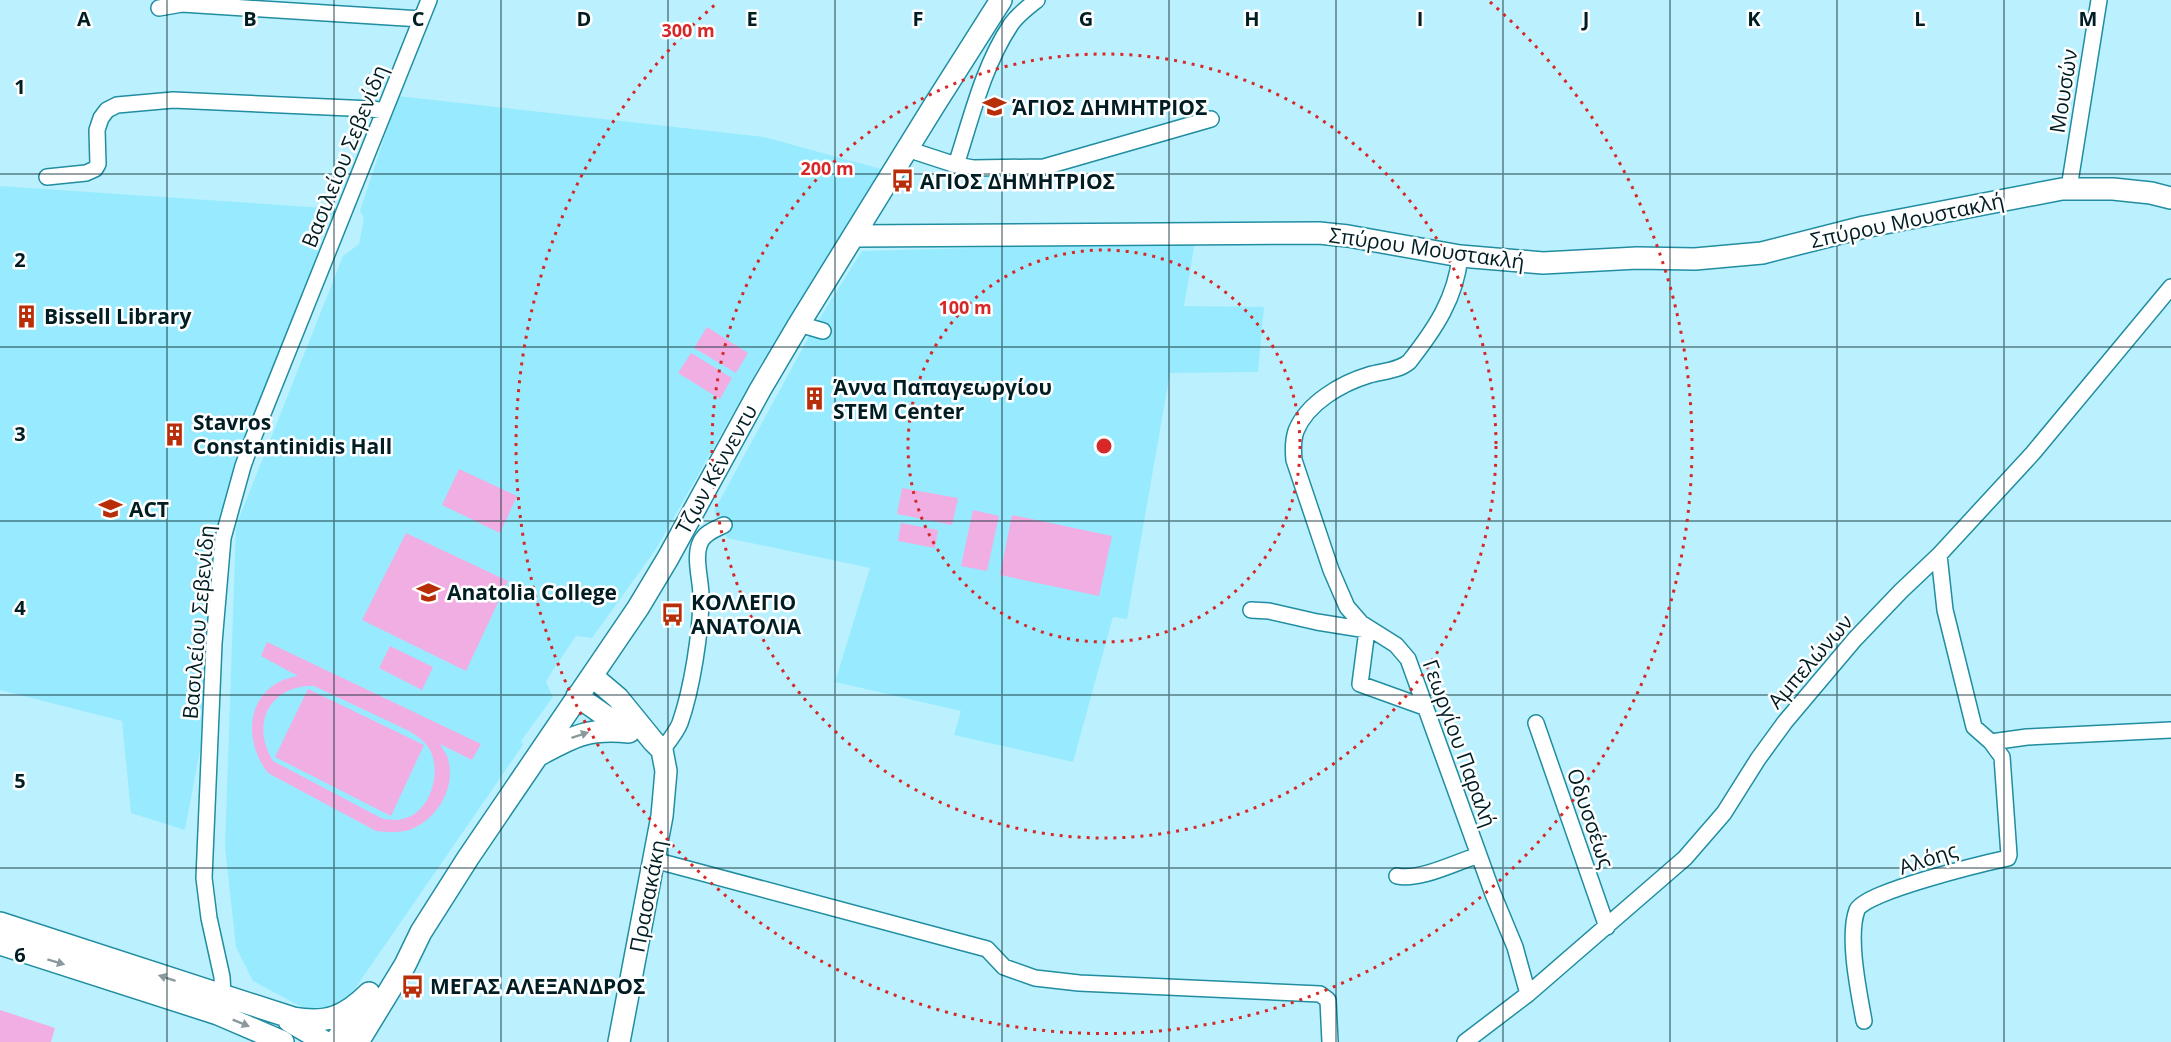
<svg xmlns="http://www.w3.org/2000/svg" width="2171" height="1042" viewBox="0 0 2171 1042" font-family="'Open Sans',sans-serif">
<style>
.built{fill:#98ebfe}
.green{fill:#f1aee3;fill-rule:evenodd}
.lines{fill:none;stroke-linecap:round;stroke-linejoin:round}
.street-casing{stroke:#218da1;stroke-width:18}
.secondary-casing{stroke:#218da1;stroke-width:24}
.street{stroke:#fff;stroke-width:15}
.secondary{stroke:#fff;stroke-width:21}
.oneway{fill:#8c999c}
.grid{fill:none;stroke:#001d24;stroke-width:1.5;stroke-opacity:0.55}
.ring{fill:none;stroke:#d62828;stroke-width:3;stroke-dasharray:3 6}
.labels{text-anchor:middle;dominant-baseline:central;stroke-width:5;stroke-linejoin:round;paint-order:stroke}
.street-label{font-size:21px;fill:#001d24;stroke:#fff}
.poi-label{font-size:21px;font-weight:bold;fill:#001d24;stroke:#fff;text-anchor:start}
.grid-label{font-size:20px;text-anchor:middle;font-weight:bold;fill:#001d24;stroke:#fff;stroke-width:5;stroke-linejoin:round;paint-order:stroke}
.centre{fill:#d62828;stroke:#fff;stroke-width:3}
.ring-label{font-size:18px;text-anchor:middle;font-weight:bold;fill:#d62828;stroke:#fff;stroke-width:5;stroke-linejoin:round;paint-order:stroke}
</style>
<rect width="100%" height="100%" fill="#bbf1fe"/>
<path class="built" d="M 398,96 L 764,137 L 881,169 L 762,362 L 656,549 L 592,638 L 576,636 L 553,670 L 546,682 L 553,697 L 521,741 L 523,745 L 343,1006 L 309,1011 L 253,981 L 236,947 L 225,847 L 236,526 L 343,256 L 359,244 L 364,218 L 360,211 Z
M 0,186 L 340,209 L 333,218 L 321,224 L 309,225 L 308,240 L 314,243 L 319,254 L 254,417 L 228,488 L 216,531 L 201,745 L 185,830 L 131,813 L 122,721 L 0,690 Z
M 1195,242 L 1184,306 L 1264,307 L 1258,372 L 1170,373 L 1127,619 L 1113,617 L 1073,762 L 954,735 L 961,711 L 835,682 L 870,568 L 727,538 L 714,511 L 813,329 L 862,251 Z"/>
<path class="green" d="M 707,327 L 748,353 L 736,373 L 694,348 Z
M 691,353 L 732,378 L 720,399 L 678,373 Z
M 459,469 L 517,496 L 500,533 L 442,505 Z
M 902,488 L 958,498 L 952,525 L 897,514 Z
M 973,510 L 999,516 L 987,571 L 961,566 Z
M 1012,515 L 1112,536 L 1099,596 L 1000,575 Z
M 901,523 L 938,530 L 935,548 L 898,541 Z
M 406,533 L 508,581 L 466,671 L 362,620 Z
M 267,642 L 481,744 L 472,760 L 440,744 C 442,748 445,752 447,756 C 458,786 437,820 409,830 C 398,833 387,832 376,831 L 268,773 C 240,737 248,684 298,676 L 261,656 ZM 307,686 L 314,686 L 409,731 C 417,736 425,741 430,750 C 442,773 430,814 402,819 C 396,821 389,819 383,819 L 273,761 C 252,727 266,690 307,686 Z
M 390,646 L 433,667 L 422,690 L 379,668 Z
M 308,689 L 424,745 L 391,816 L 275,757 Z
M 0,1010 L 55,1028 L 51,1042 L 0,1042 Z"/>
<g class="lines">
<defs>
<path id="street" d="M 159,8 L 182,4 L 421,19
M 907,149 L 956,165 L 973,168 L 1044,167 L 1211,119
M 956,165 C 971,119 983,67 1010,26 C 1016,16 1028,7 1037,0
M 47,177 L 86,173 L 95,169 L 98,164 L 97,130 L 101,118 L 107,110 L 117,105 L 173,100 L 372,109 L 384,111
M 2069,188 L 2099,0
M 1460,256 C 1456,298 1435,329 1409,362 C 1398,371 1383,371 1369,375 C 1342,383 1307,403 1296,431 C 1293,440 1293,450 1294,460 L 1331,570 L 1347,607 L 1361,623 L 1396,645 L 1408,659 L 1493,894 L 1515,947 L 1528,994
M 799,324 L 823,331
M 1251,610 L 1269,611 L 1317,622 L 1367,630 L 1360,684 L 1424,707
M 1536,723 L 1607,927
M 1991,742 L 2027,737 L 2171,730
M 662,750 C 669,741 676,733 680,723 C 692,689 701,632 701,596 C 701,579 693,556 701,541 C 706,532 716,529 724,525
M 654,860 L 972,945 L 987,949 L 1004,967 L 1035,978 L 1079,983 L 1320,994 L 1328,1000 L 1330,1042
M 1397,876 C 1420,881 1456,862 1479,855
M 223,995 L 222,977 L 209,918 L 204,878 L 214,643 L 223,538 L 243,466 L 252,441 L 429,0
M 1864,1021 C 1859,993 1847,937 1857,910 C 1864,892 1985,863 2008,858 L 2009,855 L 2002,757 L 1991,742 L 1974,727 L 1945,610 L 1939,555
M 1465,1042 L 1528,994 L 1685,858 L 1724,813 L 1758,759 L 1785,722 L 1855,639 L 1901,591 L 1939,555 L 2033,453 L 2171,287"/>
<path id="secondary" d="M 854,236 L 1319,233 L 1348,236 L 1460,256 L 1543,263 L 1637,258 L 1695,259 L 1762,253 L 1864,227 L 2062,189 L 2113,189 L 2151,193 L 2171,198
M 592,676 L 618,698 L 653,741 L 662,750 L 666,771 L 662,816 L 619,1042
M 577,696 L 627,731
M 539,755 C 574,736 588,728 629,732
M 0,923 L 293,1018 C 327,1024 345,1017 369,993
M 0,944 L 218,1014 L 283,1042
M 289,1021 L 325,1042
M 335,1042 L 360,1006
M 358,1042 L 405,965 L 421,932 L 468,858 L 638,608 L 668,558 L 760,390 L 799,324 L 935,104 L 1001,0"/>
</defs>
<use href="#street" class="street-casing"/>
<use href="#secondary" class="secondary-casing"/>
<use href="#street" class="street"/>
<use href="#secondary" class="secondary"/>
</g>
<defs><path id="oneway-solid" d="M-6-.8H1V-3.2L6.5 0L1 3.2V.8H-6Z" transform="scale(1.5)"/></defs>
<g class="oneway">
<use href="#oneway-solid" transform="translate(580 735) rotate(-18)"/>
<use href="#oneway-solid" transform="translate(56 962) rotate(17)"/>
<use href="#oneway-solid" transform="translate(167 978) rotate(-162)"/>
<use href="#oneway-solid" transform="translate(241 1023) rotate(22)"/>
</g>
<path class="grid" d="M 167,0 L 167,1042M 334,0 L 334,1042M 501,0 L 501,1042M 668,0 L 668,1042M 835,0 L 835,1042M 1002,0 L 1002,1042M 1169,0 L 1169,1042M 1336,0 L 1336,1042M 1503,0 L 1503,1042M 1670,0 L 1670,1042M 1837,0 L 1837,1042M 2004,0 L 2004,1042M 0,174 L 2171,174M 0,347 L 2171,347M 0,521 L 2171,521M 0,695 L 2171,695M 0,868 L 2171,868"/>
<g class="ring">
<circle cx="1104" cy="446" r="196"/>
<circle cx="1104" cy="446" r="392"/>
<path d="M1490 2A588 588 0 1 1 718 2"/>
</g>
<defs>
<symbol id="school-bare" viewBox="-9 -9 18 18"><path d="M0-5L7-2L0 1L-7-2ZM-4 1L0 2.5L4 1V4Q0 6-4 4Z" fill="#b82e08" stroke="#fff" stroke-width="2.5" paint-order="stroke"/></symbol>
<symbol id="bus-bare" viewBox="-9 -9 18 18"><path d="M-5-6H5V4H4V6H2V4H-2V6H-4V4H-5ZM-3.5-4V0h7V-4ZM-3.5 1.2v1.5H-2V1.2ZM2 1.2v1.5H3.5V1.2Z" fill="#b82e08" stroke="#fff" stroke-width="2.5" paint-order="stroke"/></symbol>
<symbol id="building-bare" viewBox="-9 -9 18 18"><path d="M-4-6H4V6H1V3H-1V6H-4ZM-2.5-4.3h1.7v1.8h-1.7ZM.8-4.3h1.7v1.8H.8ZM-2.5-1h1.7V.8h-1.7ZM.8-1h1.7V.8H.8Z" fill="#b82e08" stroke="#fff" stroke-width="2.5" paint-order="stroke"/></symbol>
<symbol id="university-bare" viewBox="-9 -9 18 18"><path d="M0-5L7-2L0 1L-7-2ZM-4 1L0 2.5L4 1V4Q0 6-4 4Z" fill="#b82e08" stroke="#fff" stroke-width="2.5" paint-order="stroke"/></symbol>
</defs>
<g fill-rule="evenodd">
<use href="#school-bare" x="978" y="90" width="33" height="33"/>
<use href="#bus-bare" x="886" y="164" width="33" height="33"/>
<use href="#building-bare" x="10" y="300" width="33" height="33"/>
<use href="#building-bare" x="798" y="382" width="33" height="33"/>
<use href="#building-bare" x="158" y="418" width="33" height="33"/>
<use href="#university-bare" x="94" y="492" width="33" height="33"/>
<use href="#school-bare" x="412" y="576" width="33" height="33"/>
<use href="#bus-bare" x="656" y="598" width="33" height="33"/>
<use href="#bus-bare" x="396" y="970" width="33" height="33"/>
</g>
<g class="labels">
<g class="street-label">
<text transform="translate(2063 91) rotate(-81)">Μουσών</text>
<text transform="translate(344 156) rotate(-68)">Βασιλείου Σεβενίδη</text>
<text transform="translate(1907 220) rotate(-12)">Σπύρου Μουστακλή</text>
<text transform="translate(1427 248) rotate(8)">Σπύρου Μουστακλή</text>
<text transform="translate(716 469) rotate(-61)">Τζων Κέννεντυ</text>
<text transform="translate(198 622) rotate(-85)">Βασιλείου Σεβενίδη</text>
<text transform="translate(1810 661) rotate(-49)">Αμπελώνων</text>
<text transform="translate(1460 743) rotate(70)">Γεωργίου Παραλή</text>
<text transform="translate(1591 818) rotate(71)">Οδυσσέως</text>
<text transform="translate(1928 858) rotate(-18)">Αλόης</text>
<text transform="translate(647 896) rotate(-79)">Πρασακάκη</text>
</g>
<g class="poi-label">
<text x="1012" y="107">ΆΓΙΟΣ ΔΗΜΗΤΡΙΟΣ</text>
<text x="920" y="181">ΑΓΙΟΣ ΔΗΜΗΤΡΙΟΣ</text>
<text x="44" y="316">Bissell Library</text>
<text x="833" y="387">Άννα Παπαγεωργίου<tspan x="833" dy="24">STEM Center</tspan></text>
<text x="193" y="422">Stavros<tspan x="193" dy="24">Constantinidis Hall</tspan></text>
<text x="129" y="509">ACT</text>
<text x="447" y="592">Anatolia College</text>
<text x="691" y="602">ΚΟΛΛΕΓΙΟ<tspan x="691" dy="24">ΑΝΑΤΟΛΙΑ</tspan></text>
<text x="430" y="986">ΜΕΓΑΣ ΑΛΕΞΑΝΔΡΟΣ</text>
</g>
</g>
<g class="grid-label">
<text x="84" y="26">A</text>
<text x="250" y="26">B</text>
<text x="418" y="26">C</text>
<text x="584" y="26">D</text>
<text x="752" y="26">E</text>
<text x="918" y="26">F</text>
<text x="1086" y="26">G</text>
<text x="1252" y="26">H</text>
<text x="1420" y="26">I</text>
<text x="1586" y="26">J</text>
<text x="1754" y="26">K</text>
<text x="1920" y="26">L</text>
<text x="2088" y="26">M</text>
<text x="20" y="94">1</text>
<text x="20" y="267">2</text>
<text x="20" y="441">3</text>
<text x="20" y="615">4</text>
<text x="20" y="788">5</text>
<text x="20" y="962">6</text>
</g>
<circle cx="1104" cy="446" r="9" class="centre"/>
<g class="ring-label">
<text x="688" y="37">300 m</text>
<text x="827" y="175">200 m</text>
<text x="965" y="314">100 m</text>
</g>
</svg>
